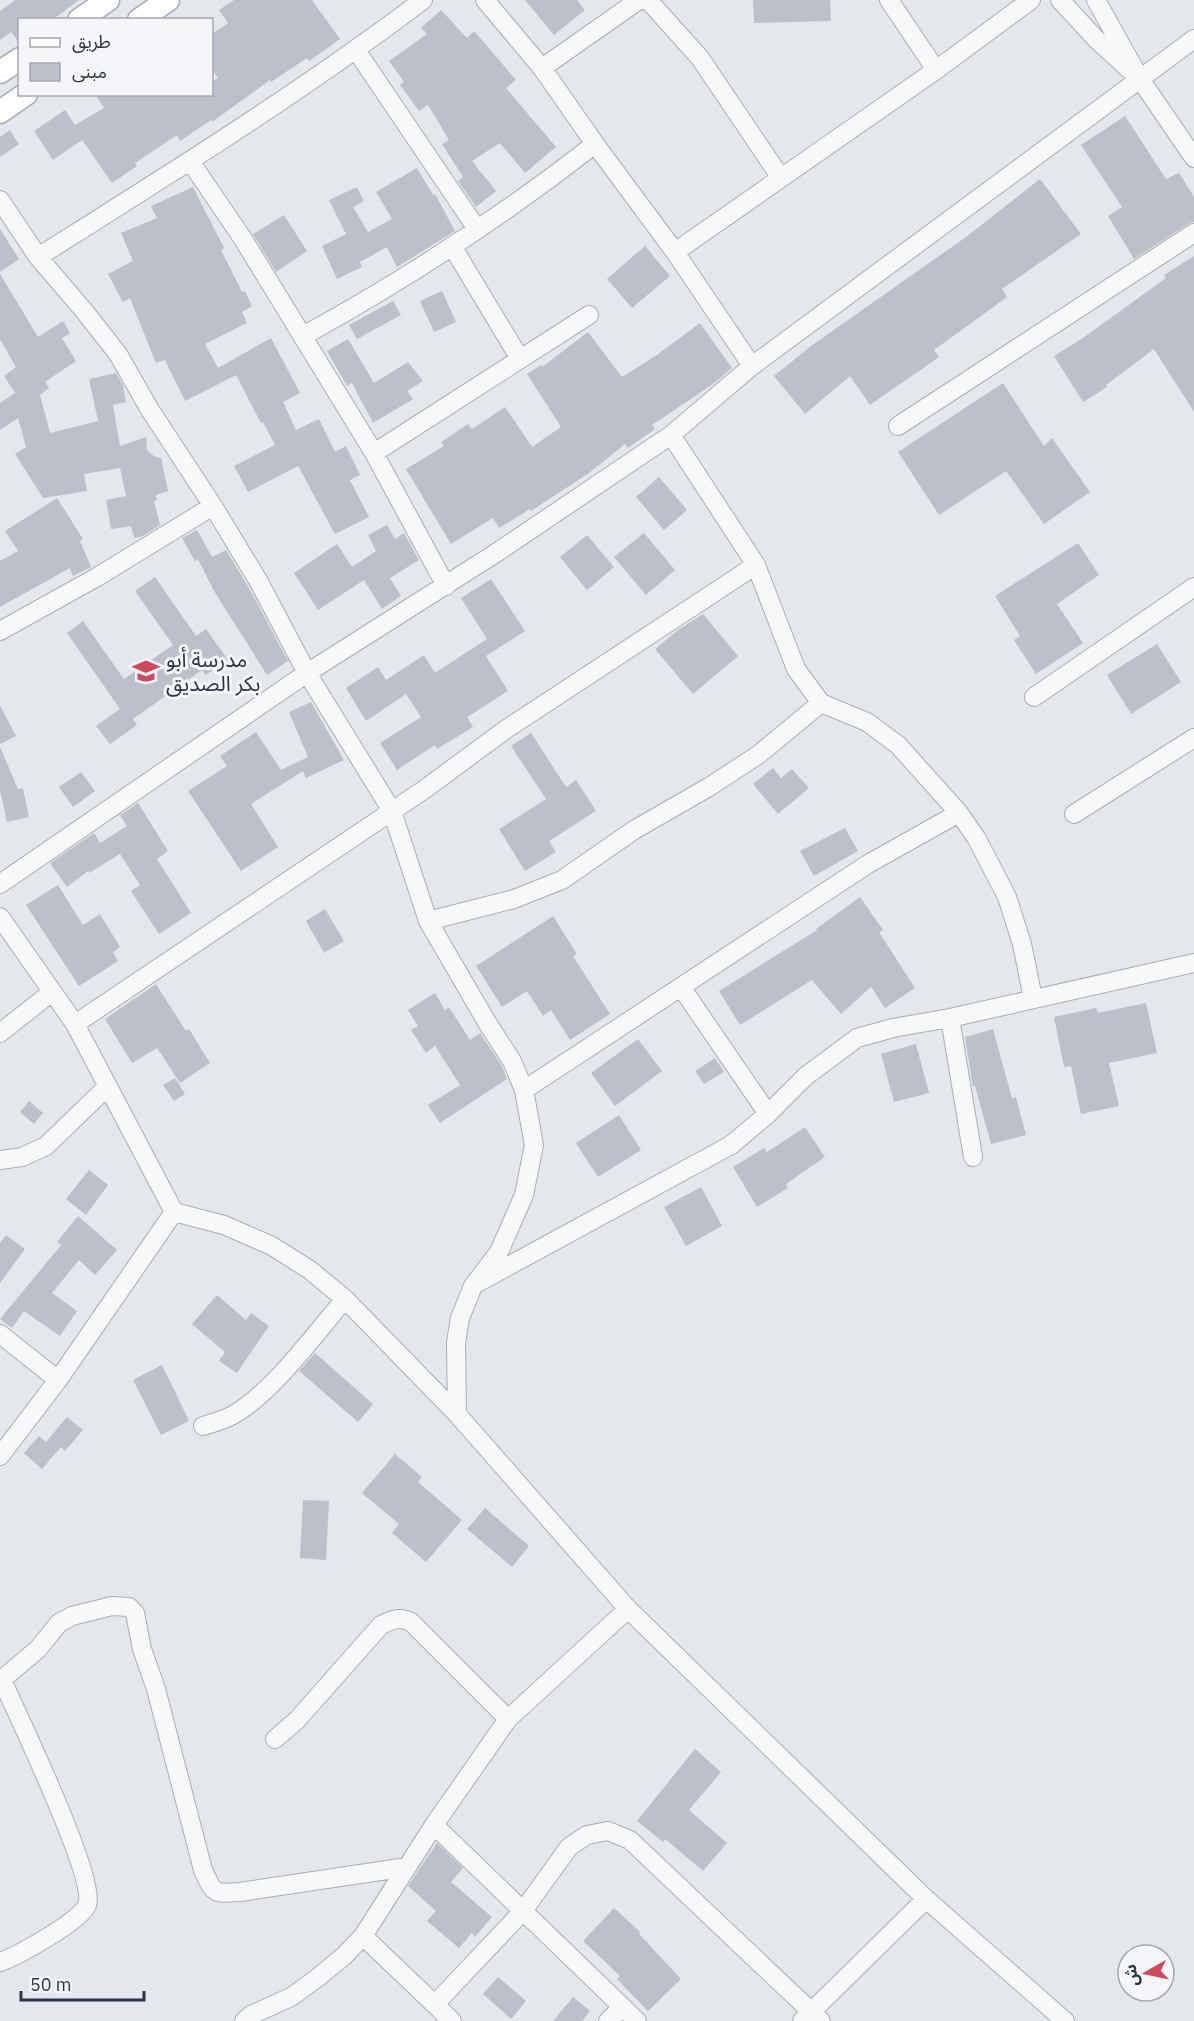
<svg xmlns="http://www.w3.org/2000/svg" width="1194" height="2021" viewBox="0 0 1194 2021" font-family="'IBM Plex Sans','Noto Sans Arabic',sans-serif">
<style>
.building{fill:#bbc0ca}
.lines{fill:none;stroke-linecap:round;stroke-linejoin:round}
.minor-casing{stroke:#a9aeb7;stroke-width:20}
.major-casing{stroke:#a3abb8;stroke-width:25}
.minor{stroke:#f7f8fa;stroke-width:18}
.major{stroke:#fff;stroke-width:22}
.labels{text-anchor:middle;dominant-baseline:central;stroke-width:6;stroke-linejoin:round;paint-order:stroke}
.poi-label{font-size:21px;fill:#2b3445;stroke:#f4f6f9;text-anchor:start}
</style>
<rect width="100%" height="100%" fill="#e4e7ec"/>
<path class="building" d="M 15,0 L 79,0 L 52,20 L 20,20 L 20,44 L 11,32 L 0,40 L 0,11 Z
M 234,0 L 312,0 L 340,39 L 309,61 L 307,58 L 271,82 L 270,80 L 212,122 L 211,120 L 180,141 L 177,135 L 135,163 L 137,166 L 112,183 L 82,140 L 53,160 L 34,131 L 65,110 L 75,125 L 104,108 L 95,94 L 212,94 L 212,82 L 218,78 L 212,69 L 212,34 L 228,23 L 219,10 Z
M 525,0 L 577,0 L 585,10 L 554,35 Z
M 753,0 L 830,0 L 831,21 L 754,23 Z
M 441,10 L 467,38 L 474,31 L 500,61 L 516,80 L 506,88 L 556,147 L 525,173 L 500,143 L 472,161 L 496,191 L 476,207 L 458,181 L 463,177 L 442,144 L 449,140 L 428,105 L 419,111 L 400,85 L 404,82 L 389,61 L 427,34 L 421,28 Z
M 1125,116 L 1166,179 L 1179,173 L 1194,197 L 1194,222 L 1188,224 L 1134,259 L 1108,216 L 1122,207 L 1081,145 Z
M 10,130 L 19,144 L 0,157 L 0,137 Z
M 417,168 L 433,195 L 435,194 L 455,231 L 397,267 L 387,247 L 360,262 L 362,267 L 337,279 L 322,246 L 346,234 L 329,200 L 357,187 L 364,201 L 353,207 L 368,232 L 392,219 L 376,192 Z
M 1040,179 L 1081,234 L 1002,289 L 1007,297 L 934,350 L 939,357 L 870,405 L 850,376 L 805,414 L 774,376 L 811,346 L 966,237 Z
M 193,187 L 224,248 L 221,250 L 242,292 L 245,291 L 252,306 L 242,312 L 247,323 L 205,344 L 218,368 L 271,338 L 300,393 L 283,402 L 296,430 L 319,419 L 335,452 L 346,446 L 360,475 L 350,480 L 369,517 L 335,534 L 298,466 L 248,492 L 234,466 L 275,445 L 263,422 L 261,423 L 236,375 L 185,401 L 165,360 L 156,363 L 130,298 L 123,302 L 108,274 L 133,261 L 121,233 L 157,218 L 151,206 Z
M 284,215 L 307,251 L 276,272 L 253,234 Z
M 0,229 L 19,259 L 0,272 Z
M 645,246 L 670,276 L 632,308 L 607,279 Z
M 1194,256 L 1194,412 L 1154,349 L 1106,385 L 1107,387 L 1083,402 L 1054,356 L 1083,338 L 1166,278 L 1164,275 Z
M 0,274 L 38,337 L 63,321 L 70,333 L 62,338 L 76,361 L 45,382 L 49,388 L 40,395 L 50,433 L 98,421 L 89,379 L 116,373 L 123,385 L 126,402 L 113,405 L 120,446 L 146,437 L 147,450 L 155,457 L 161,458 L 168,491 L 156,495 L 157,500 L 154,501 L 160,525 L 143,536 L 134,538 L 131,526 L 111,529 L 106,500 L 126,496 L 120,468 L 84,474 L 87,491 L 43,498 L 15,454 L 26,447 L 18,418 L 0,430 L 0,403 L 15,393 L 4,376 L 16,367 L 0,339 Z
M 442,291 L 456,322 L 434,332 L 420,301 Z
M 393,301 L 401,315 L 357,339 L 349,325 Z
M 700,323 L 732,368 L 713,384 L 652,425 L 655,429 L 628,448 L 625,444 L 589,473 L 531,511 L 530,509 L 499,528 L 493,518 L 451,544 L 406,469 L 444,446 L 441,442 L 468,424 L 472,429 L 505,407 L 532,447 L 561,427 L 527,374 L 541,365 L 542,367 L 588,332 L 622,377 L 657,355 Z
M 348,339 L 374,383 L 408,362 L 423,381 L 407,391 L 413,399 L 373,423 L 352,383 L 347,386 L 327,351 Z
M 1003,383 L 1044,446 L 1052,438 L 1090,492 L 1044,524 L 1006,471 L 939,515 L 898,452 Z
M 659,477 L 687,510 L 664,530 L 636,497 Z
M 57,498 L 83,539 L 80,541 L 91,567 L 73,576 L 70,568 L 0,607 L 0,561 L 18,551 L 5,531 Z
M 387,525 L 395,539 L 404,533 L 419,560 L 390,578 L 401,596 L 382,609 L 364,580 L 318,610 L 294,573 L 337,544 L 352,567 L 376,551 L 368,535 Z
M 197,530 L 212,557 L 226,550 L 249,588 L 288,661 L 267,675 L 214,591 L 198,559 L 195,561 L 182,538 Z
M 644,533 L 675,570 L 646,595 L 614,557 Z
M 587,535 L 614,567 L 587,590 L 560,557 Z
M 1078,543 L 1099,575 L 1057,604 L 1083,643 L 1036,674 L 1014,640 L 1020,636 L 995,596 Z
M 155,577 L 196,636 L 206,629 L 228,660 L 206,675 L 202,670 L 133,719 L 137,725 L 110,744 L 96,726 L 120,709 L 67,633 L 83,621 L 124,679 L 173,645 L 135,591 Z
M 491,579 L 525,631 L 486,656 L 508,691 L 467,717 L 473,727 L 437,749 L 435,745 L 397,770 L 380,743 L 421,717 L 406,694 L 366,721 L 346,688 L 378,667 L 386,680 L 424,655 L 435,673 L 487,639 L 461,598 Z
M 703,614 L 738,656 L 693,694 L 655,649 L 678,630 Z
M 1157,644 L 1181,682 L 1131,714 L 1107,675 Z
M 311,702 L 344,760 L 306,778 L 303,771 L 251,804 L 278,847 L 241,871 L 188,791 L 227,766 L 220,756 L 256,732 L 281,770 L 308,757 L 289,712 Z
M 0,705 L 16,736 L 0,744 Z
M 531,733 L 566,787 L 576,780 L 596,811 L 549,841 L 556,852 L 525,871 L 499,829 L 546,799 L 511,746 Z
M 0,747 L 18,789 L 23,788 L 29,817 L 7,822 L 0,790 Z
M 773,768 L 781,778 L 792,769 L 809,788 L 778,814 L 753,784 Z
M 81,772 L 95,791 L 73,807 L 59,787 Z
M 138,803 L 168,851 L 157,859 L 191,913 L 159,934 L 131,891 L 140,885 L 120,854 L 89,873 L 88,871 L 67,887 L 50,863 L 94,833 L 100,843 L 127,826 L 120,815 Z
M 845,828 L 858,851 L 814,876 L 800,851 Z
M 58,885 L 83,925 L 100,914 L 120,947 L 113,952 L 118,961 L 79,986 L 26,905 Z
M 860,897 L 883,930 L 879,932 L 915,988 L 885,1008 L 871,987 L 841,1014 L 812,980 L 740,1025 L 719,991 L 817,930 L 816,929 Z
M 325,909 L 344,941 L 324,953 L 306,921 Z
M 553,916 L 577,954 L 573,956 L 610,1014 L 570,1040 L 551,1010 L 543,1016 L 527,991 L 502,1007 L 476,966 Z
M 156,984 L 186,1031 L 189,1029 L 210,1063 L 180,1083 L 157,1048 L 132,1063 L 105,1019 Z
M 435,993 L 445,1010 L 449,1007 L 470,1040 L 480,1033 L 502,1066 L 507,1079 L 440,1123 L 428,1105 L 460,1085 L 435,1046 L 426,1053 L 411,1030 L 418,1026 L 408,1010 Z
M 1146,1003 L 1157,1053 L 1109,1063 L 1119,1106 L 1081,1114 L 1071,1066 L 1064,1067 L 1054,1017 L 1096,1008 L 1098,1013 Z
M 993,1029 L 1012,1098 L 1016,1097 L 1026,1135 L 991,1144 L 975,1086 L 973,1087 L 965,1037 Z
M 638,1039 L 662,1071 L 615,1106 L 591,1073 Z
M 916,1044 L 929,1093 L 894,1102 L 881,1054 Z
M 715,1058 L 724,1072 L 704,1084 L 695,1071 Z
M 175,1078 L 185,1094 L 174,1101 L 163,1085 Z
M 29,1101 L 43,1113 L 34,1124 L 20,1112 Z
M 619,1115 L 641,1150 L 598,1177 L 576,1143 Z
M 805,1127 L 825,1157 L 786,1184 L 788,1188 L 757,1207 L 733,1167 L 764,1148 L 767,1152 Z
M 89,1170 L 108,1185 L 86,1215 L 66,1199 Z
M 701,1187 L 722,1226 L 686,1246 L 664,1207 Z
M 78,1216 L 117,1250 L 95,1275 L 79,1260 L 52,1293 L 77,1311 L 60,1336 L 24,1311 L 12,1328 L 0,1319 L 61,1245 L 57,1242 Z
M 6,1235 L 25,1249 L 0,1283 L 0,1243 Z
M 217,1295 L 246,1320 L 251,1313 L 269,1326 L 237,1373 L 219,1361 L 225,1352 L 192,1324 Z
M 315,1353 L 373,1404 L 358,1422 L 299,1371 Z
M 162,1365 L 189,1421 L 161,1435 L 133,1380 Z
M 67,1417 L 83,1430 L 65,1451 L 61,1447 L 42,1469 L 24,1453 L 39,1436 L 46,1442 Z
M 395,1454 L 422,1477 L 418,1482 L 462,1520 L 426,1562 L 392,1533 L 399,1524 L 362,1493 Z
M 303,1500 L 329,1501 L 326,1560 L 300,1558 Z
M 485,1508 L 529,1546 L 512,1567 L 467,1529 Z
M 695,1749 L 721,1772 L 689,1810 L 727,1843 L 703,1871 L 665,1839 L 663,1842 L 637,1821 Z
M 437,1843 L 463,1868 L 451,1882 L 492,1917 L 475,1937 L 472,1933 L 459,1948 L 427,1921 L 436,1911 L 408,1886 Z
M 614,1908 L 640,1932 L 639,1934 L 681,1979 L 648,2011 L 617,1979 L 620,1976 L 583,1941 Z
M 498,1977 L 526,2001 L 511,2019 L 483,1994 Z
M 573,1997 L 590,2011 L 582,2021 L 553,2021 Z"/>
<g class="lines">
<defs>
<path id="minor" d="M 485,0 L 542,68 L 595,144 L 675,252 L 752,366
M 648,0 L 700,58 L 781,178
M 889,0 L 936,70
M 1060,0 L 1096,39 L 1130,70
M 1096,0 L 1140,79 L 1194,158
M 356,50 L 477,229
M 542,68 L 639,0
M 190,161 L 243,239 L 374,453 L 446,586
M 0,200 L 38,257 L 85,312 L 118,354 L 150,410 L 213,506 L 259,582 L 307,673 L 392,811 L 428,921 L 488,1024 L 512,1061 L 524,1090 L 534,1145 L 524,1195 L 499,1252 L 473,1286 L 460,1318 L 456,1343 L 457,1414
M 452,246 L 520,359
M 675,252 L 936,70 L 1031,0
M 38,257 C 168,175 300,93 423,0
M 303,336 C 405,280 503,216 595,144
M 898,426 L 1194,233
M 671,435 L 756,565 L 796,669 L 821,703 L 867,722 L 898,745 L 959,813 L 977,839 L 1007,897 L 1022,944 L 1033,998
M 374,453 L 589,315
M 0,631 L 97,577 L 213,506
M 1034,697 L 1194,587
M 1074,814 L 1194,738
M 0,884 L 307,673 L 496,553 L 671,435 L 752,366 L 1194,39
M 0,917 L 75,1024 L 174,1212
M 428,921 L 514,899 L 562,880 L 634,830 L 709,787 L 758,755 L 821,703
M 681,987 L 768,1114
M 950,1018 L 973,1157
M 75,1024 L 425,789 L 505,730 L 756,565
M 0,1033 L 52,992
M 524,1090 L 868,864 L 959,813
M 0,1160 L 22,1157 L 46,1146 L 108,1086
M 174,1212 L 224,1225 L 272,1246 L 310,1270 L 345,1299 L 457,1414 L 628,1609 L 926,1899 L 1065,2021
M 479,1282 L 731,1145 L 768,1114 L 806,1076 L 857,1038 L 893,1028 L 950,1018 L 1194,963
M 0,1334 L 58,1380
M 203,1426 C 213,1423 224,1420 233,1415 C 272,1393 315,1334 345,1299
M 0,1456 L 58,1380 L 174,1212
M 0,1681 L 38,1649 L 59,1623 L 72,1616 L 112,1606 L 129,1607 L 135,1613 L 142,1649 L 156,1689 L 203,1870 C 214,1894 213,1894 240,1892 L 407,1867
M 275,1739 L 297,1720 L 381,1625 C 392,1620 399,1616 411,1622 L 508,1719
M 434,1825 L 637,2021
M 363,1936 L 452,2021
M 0,1962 C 17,1956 81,1921 87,1905 C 97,1880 17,1713 2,1680
M 435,2004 L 523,1911 L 569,1847 L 587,1835 L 608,1831 L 630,1840 L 821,2021
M 244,2021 L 251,2015 L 291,1997 L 316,1979 L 344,1956 L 363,1936 L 434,1825 L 508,1719 L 628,1609
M 608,2021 L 622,2007
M 802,2021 L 926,1899"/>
<path id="major" d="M 79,20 L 108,0
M 139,20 L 168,0
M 0,72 L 20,59
M 0,112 L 26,94"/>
</defs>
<use href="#minor" class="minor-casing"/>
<use href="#major" class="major-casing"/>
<use href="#minor" class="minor"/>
<use href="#major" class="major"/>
</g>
<defs>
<symbol id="school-bare" viewBox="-9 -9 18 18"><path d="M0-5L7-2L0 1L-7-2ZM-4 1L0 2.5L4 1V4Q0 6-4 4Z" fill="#d1495b" stroke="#f4f6f9" stroke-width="2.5" paint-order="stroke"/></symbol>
</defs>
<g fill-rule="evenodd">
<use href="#school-bare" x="127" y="652" width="38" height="38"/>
</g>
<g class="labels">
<g class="poi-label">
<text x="166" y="659">مدرسة أبو<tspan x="166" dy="24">بكر الصديق</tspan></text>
</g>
</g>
<rect x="18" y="18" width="195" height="78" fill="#f4f6f9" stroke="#a4a8b1" stroke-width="1.5"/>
<rect x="30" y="38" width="30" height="9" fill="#ffffff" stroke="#a4a8b1" stroke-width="1.5"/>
<text x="72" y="48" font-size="18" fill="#2b3445">طريق</text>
<rect x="30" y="63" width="30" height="18" fill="#bbc0ca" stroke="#a4a8b1" stroke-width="1.5"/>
<text x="72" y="78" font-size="18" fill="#2b3445">مبنى</text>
<g transform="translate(1146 1973) rotate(261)"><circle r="28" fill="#f4f6f9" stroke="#a4a8b1" stroke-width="1.5"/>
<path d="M0-4.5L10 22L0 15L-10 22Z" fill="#d1495b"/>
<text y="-9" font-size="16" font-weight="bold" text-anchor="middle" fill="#2b3445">ش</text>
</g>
<path d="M21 1991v9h123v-9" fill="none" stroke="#2b3445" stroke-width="3"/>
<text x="30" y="1991" font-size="18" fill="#2b3445" stroke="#f4f6f9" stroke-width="4.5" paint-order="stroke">50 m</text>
</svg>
